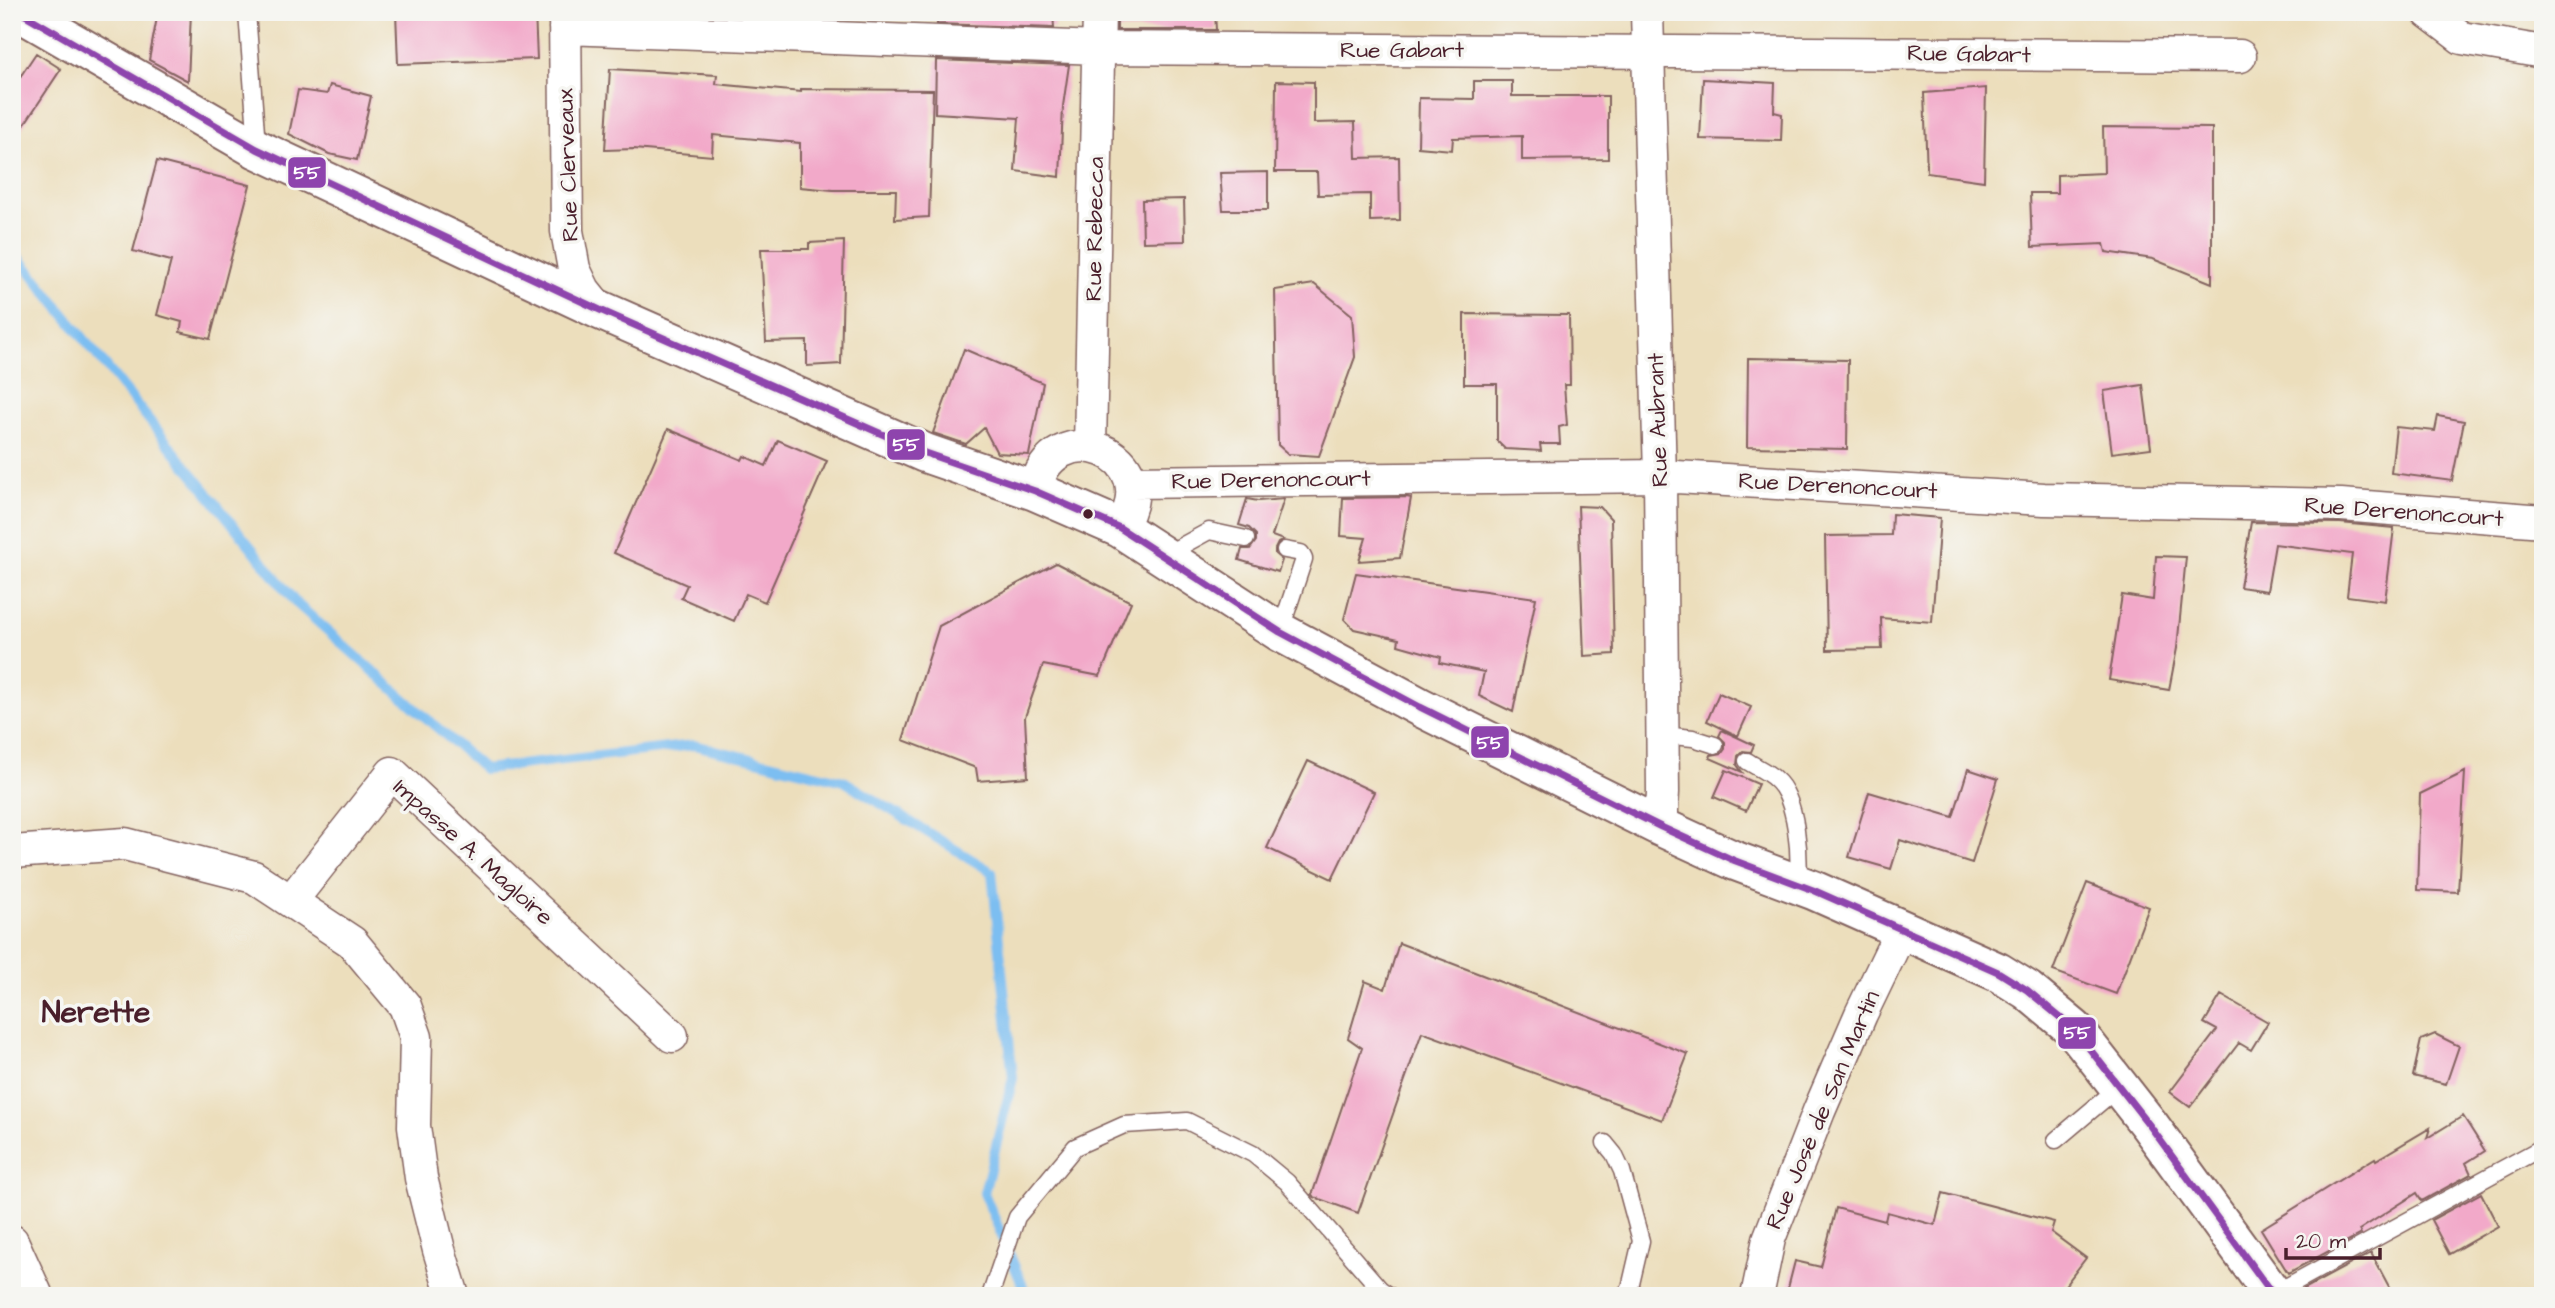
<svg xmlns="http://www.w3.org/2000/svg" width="2555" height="1308" viewBox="0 0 2555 1308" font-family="'Architects Daughter',sans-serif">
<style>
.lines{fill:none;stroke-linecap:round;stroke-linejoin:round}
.stream{stroke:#7cbef1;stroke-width:10}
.building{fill:#f2a9c9}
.lane-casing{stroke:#83625e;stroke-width:19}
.street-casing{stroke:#83625e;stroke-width:35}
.secondary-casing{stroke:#83625e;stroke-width:42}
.lane{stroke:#fff;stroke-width:16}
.street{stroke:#fff;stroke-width:32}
.secondary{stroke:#fff;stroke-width:38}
.bus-1-casing{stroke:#f6f6f2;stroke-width:12}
.bus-1{stroke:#8e44ad;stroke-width:7}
.bus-dot{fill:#4a1f2b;stroke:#f6f6f2;stroke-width:2.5}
.labels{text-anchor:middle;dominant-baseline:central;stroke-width:7;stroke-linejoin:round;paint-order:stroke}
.street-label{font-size:23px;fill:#4a1f2b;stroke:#f6f6f2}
.district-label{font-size:30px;font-weight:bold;fill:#4a1f2b;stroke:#f6f6f2}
.line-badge{stroke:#f6f6f2;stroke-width:2.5}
.badge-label{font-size:19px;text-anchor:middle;font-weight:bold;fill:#fff}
</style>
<rect width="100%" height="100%" fill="#f6f6f2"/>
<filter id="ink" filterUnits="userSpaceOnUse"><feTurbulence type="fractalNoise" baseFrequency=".0143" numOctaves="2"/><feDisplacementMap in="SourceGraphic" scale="14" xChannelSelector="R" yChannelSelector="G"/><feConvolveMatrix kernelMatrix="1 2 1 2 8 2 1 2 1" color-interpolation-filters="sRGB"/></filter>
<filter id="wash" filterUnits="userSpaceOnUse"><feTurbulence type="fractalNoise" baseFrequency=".00686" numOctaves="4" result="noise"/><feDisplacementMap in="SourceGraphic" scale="28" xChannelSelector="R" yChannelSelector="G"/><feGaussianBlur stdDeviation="1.57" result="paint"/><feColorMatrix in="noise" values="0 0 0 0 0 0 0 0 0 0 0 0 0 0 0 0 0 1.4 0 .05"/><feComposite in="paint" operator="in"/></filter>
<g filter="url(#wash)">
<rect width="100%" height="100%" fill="#ecdebc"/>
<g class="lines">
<path class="stream" d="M 12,249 L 295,602 L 484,769 L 694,745 L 844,781 L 992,872 L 1013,1078 L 984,1193 L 1027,1296"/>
</g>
<g id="blocks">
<path class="building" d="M 158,12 L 191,12 L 188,81 L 149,60 Z
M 396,12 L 535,12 L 537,59 L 398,64 Z
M 937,12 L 1053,12 L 1054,28 L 937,24 Z
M 1117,12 L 1215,12 L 1216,30 L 1117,30 Z
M 36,53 L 61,69 L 12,143 L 12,89 Z
M 936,60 L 1069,65 L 1063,106 L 1060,177 L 1015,171 L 1019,118 L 935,113 Z
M 610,69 L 717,75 L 716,84 L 801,92 L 801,89 L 933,90 L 929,217 L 895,219 L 896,190 L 833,190 L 800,187 L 800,143 L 713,135 L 712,156 L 634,149 L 605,150 Z
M 1703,79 L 1775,83 L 1774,112 L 1782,114 L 1781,141 L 1700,139 Z
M 1276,81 L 1314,82 L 1314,123 L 1355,122 L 1356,158 L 1399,157 L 1400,220 L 1370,221 L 1370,194 L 1318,195 L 1317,172 L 1275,172 Z
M 1474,81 L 1512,81 L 1512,96 L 1608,96 L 1608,159 L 1522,160 L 1522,136 L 1453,138 L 1452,150 L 1418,147 L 1419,98 L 1474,99 Z
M 330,85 L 371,96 L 357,160 L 329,154 L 289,134 L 298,90 L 327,94 Z
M 1986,88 L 1984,181 L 1927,173 L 1924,93 Z
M 2103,127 L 2212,128 L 2212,283 L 2153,259 L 2106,252 L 2104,244 L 2032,247 L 2030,193 L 2057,193 L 2057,175 L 2104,173 Z
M 157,161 L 250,185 L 210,339 L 180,332 L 182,322 L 157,315 L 171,261 L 133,251 Z
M 1268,172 L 1268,210 L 1223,210 L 1220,173 Z
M 1184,199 L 1185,241 L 1143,242 L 1142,200 Z
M 844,241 L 841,364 L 807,366 L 807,341 L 766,342 L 761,249 L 809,249 L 809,243 Z
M 1314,284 L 1352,315 L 1355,357 L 1319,456 L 1288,454 L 1278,445 L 1275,290 Z
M 1464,314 L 1569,315 L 1570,385 L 1564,385 L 1567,425 L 1559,427 L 1560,444 L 1540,444 L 1541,451 L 1505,449 L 1497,441 L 1497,384 L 1464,384 Z
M 964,349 L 1043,383 L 1029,455 L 997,453 L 984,428 L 966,444 L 933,433 Z
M 1748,358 L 1848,360 L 1847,449 L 1747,447 Z
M 2143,385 L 2151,448 L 2112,453 L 2104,391 Z
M 2438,416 L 2464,421 L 2452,481 L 2391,473 L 2396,427 L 2435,431 Z
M 668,429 L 742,460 L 744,456 L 766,466 L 778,440 L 827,461 L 765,602 L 746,594 L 734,621 L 681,598 L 687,585 L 614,553 Z
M 1407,497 L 1411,498 L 1400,558 L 1359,561 L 1366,538 L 1341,536 L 1343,498 Z
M 1247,499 L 1258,501 L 1284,499 L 1272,536 L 1283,540 L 1278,543 L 1275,549 L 1275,554 L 1282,560 L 1278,572 L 1239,560 L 1242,549 L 1250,549 L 1256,541 L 1256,535 L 1249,528 L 1239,525 Z
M 1578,506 L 1600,507 L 1611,519 L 1614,654 L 1584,656 Z
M 1892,514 L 1940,518 L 1932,622 L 1881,618 L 1882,649 L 1827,650 L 1825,536 L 1891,535 Z
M 2251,522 L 2340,523 L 2394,528 L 2385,601 L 2347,596 L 2352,554 L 2275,544 L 2267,591 L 2240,587 Z
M 2156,556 L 2186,557 L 2177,648 L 2169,690 L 2109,680 L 2122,595 L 2153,600 Z
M 1056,563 L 1131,602 L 1100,676 L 1043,665 L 1025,717 L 1028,777 L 978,781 L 976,768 L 903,740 L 939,626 Z
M 1356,573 L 1536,598 L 1513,712 L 1479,696 L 1484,672 L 1440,663 L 1441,657 L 1398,645 L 1399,639 L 1354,629 L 1344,619 Z
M 1719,693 L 1751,707 L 1738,736 L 1707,721 Z
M 1722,730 L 1754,745 L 1751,752 L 1743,751 L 1738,756 L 1737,765 L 1742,772 L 1710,758 L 1711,755 L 1722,753 L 1725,749 L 1725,742 L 1719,736 Z
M 1308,761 L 1374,792 L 1332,879 L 1267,848 Z
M 1968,769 L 1998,779 L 1972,863 L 1900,840 L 1891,869 L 1849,857 L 1869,792 L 1953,817 Z
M 1726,770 L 1758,784 L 1746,811 L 1714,797 Z
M 2465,772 L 2458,892 L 2417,890 L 2420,794 Z
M 2087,883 L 2149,907 L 2116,994 L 2053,971 Z
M 1399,943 L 1688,1054 L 1662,1120 L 1422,1032 L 1358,1213 L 1314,1197 L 1312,1195 L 1362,1048 L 1348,1038 L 1365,981 L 1385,989 Z
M 2221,995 L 2268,1022 L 2251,1050 L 2239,1043 L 2190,1107 L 2170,1092 L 2217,1030 L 2204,1023 Z
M 2435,1034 L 2459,1046 L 2446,1084 L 2413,1076 L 2421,1040 Z
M 2463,1116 L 2485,1151 L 2466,1163 L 2471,1174 L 2422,1201 L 2417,1193 L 2359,1230 L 2361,1234 L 2288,1273 L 2261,1229 L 2375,1158 L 2376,1160 L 2430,1128 L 2427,1138 Z
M 1943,1193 L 2054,1222 L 2051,1232 L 2086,1258 L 2057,1296 L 1876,1296 L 1840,1286 L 1837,1296 L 1786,1296 L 1795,1261 L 1821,1267 L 1836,1208 L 1885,1221 L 1887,1212 L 1935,1225 Z
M 2481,1193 L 2498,1226 L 2449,1254 L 2431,1220 Z
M 2371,1253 L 2394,1296 L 2307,1296 L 2304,1289 Z"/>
</g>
</g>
<g filter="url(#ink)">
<use href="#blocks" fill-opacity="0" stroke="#83625e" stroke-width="2"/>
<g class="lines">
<defs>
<path id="lane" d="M 247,12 L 257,146
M 1165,555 L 1209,531 L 1246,539
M 1280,632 L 1304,559 L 1301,553 L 1285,550
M 1662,735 L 1693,738 L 1715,745
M 1747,761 C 1756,767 1768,772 1775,779 C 1798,798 1800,857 1798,885
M 2056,1140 L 2120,1086
M 1605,1143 L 1614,1154 L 1622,1171 L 1641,1241 L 1630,1288 L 1624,1296
M 2273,1294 L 2543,1147
M 990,1296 L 1017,1217 L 1075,1147 L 1124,1125 L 1187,1121 L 1253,1154 L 1287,1182 L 1380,1289 L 1390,1296"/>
<path id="street" d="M 565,12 L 567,231 L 574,269 L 584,290 L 600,310
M 1647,12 L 1660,476 L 1663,792 L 1661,827
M 2428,12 L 2462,38 L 2543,52
M 565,28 L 1099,48 L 2240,56
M 1090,446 L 1099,12
M 1132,482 L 1660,476 L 2044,499 L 2341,505 L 2543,521
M 1035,491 C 1051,408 1170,453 1120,528
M 12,852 L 125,844 L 254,877 L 352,942 L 405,1006 L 416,1037 L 414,1126 L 421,1178 L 439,1250 L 453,1296
M 291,901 L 392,773 L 672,1036
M 12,1241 L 37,1296
M 1757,1296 L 1769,1239 L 1819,1111 L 1861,1014 L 1902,929"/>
<path id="secondary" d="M 20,12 L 257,149 L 600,310 L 925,453 L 1035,491 L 1120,528 L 1280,632 L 1420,707 L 1661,827 L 1733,860 L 1813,890 L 1998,972 L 2027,990 L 2074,1029 L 2150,1126 L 2274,1296"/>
</defs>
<use href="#lane" class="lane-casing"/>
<use href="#street" class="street-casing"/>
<use href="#secondary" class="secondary-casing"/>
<use href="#lane" class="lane"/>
<use href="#street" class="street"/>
<use href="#secondary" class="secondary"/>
<defs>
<path id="bus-1" d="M 20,12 L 257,149 L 600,310 L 925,453 L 1035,491 L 1120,528 L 1280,632 L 1420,707 L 1661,827 L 1733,860 L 1813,890 L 1998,972 L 2027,990 L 2074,1029 L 2150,1126 L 2274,1296"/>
</defs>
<use href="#bus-1" class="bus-1-casing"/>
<use href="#bus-1" class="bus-1"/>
</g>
</g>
<circle class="bus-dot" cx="1088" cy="514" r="6"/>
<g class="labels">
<g class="street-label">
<text x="1402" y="50">Rue Gabart</text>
<text transform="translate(1969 54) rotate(1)">Rue Gabart</text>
<text transform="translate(568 165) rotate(-92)">Rue Clerveaux</text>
<text transform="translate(1095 229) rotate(-89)">Rue Rebecca</text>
<text transform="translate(1658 420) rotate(-92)">Rue Aubrant</text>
<text transform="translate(1271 480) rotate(-1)">Rue Derenoncourt</text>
<text transform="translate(1838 486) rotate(3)">Rue Derenoncourt</text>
<text transform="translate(2404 512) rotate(4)">Rue Derenoncourt</text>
<text transform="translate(473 852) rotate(42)">Impasse A. Magloire</text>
<text transform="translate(1823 1110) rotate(-67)">Rue José de San Martin</text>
</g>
<g class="district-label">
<text x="96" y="1013">Nerette</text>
</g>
</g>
<g class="line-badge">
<rect x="287" y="156" width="40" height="33" rx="7" fill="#8e44ad"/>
<rect x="886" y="428" width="40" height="33" rx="7" fill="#8e44ad"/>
<rect x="1470" y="725" width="40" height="34" rx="7" fill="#8e44ad"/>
<rect x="2057" y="1016" width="40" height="34" rx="7" fill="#8e44ad"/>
</g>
<g class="badge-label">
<text x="307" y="179">55</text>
<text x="906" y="451">55</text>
<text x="1490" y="749">55</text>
<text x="2077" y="1039">55</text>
</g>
<rect width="2555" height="1308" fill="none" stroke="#f6f6f2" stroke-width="42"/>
<path d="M2286 1248v10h94v-10" fill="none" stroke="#4a1f2b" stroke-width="3.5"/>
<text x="2296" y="1248" font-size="21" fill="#4a1f2b" stroke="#f6f6f2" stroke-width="5" paint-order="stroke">20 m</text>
</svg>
